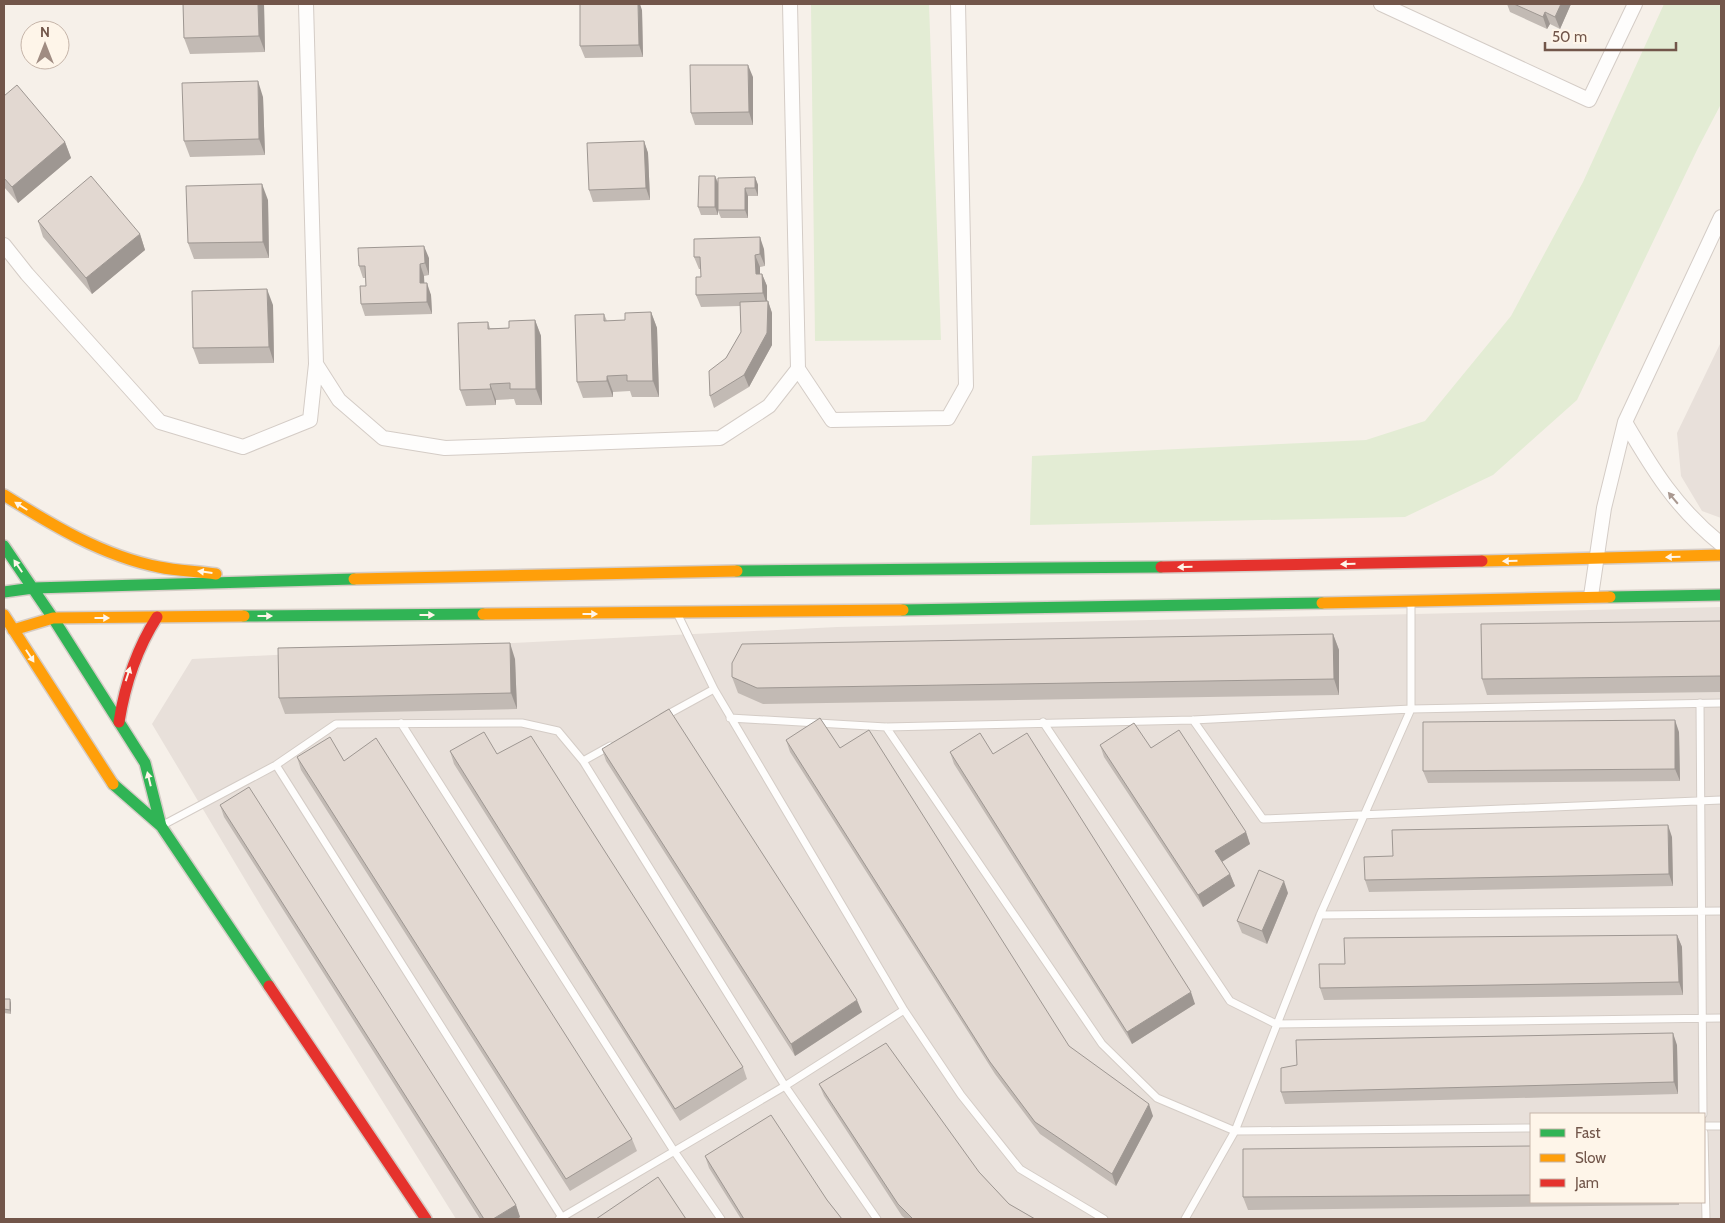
<svg xmlns="http://www.w3.org/2000/svg" width="1725" height="1223" viewBox="0 0 1725 1223" font-family="Cabin,sans-serif">
<style>
.industrial{fill:#e8e0da;fill-rule:evenodd}
.green{fill:#e3ecd4}
.lines{fill:none;stroke-linecap:round;stroke-linejoin:round}
.lane-casing{stroke:#d4ccc6;stroke-width:9}
.street-casing{stroke:#d4ccc6;stroke-width:16}
.fast-casing{stroke:#d5ccc6;stroke-width:14}
.slow-casing{stroke:#d5ccc6;stroke-width:14}
.jam-casing{stroke:#d5ccc6;stroke-width:14}
.lane{stroke:#fefdfc;stroke-width:7}
.street{stroke:#fefdfc;stroke-width:14}
.fast{stroke:#30b455;stroke-width:11}
.slow{stroke:#ff9f0a;stroke-width:11}
.jam{stroke:#e5322d;stroke-width:11}
.wall{fill:#c2bab4}
.shaded-wall{fill:#9e9792}
.building{fill:#e2d8d1;stroke:#9e9792}
.oneway{fill:#aa9991}
.oneway2{fill:#fef5e9}
</style>
<rect width="100%" height="100%" fill="#f6f0e9"/>
<path class="industrial" d="M 1721,342 L 1721,518 L 1702,511 L 1681,476 L 1677,433 Z
M 1721,607 L 1721,1219 L 456,1219 L 262,908 L 152,724 L 192,659 L 837,627 ZM 1531,1114 L 1704,1114 L 1704,1202 L 1531,1202 Z"/>
<path class="green" d="M 811,4 L 929,4 L 941,340 L 815,341 Z
M 1664,4 L 1721,4 L 1721,104 L 1698,148 L 1577,400 L 1493,475 L 1405,517 L 1030,525 L 1032,456 L 1366,440 L 1425,421 L 1511,316 L 1583,182 Z"/>
<g class="lines">
<defs>
<path id="lane" d="M 678,615 L 714,689 L 904,1010 L 961,1095 L 1020,1169 L 1104,1219
M 1700,703 L 1703,1114
M 663,717 L 714,689
M 730,718 L 886,727 L 1193,720 L 1411,709 L 1721,703
M 1193,720 L 1263,819 L 1721,800
M 1043,722 L 1230,1001 L 1276,1024 L 1721,1018
M 401,723 L 674,1151 L 721,1219
M 886,727 L 1102,1044 L 1157,1098 L 1235,1131 L 1531,1128
M 583,761 L 785,1086 L 877,1219
M 276,765 L 563,1219
M 163,825 L 276,765 L 336,724 L 522,723 L 558,731 L 583,761 L 610,746
M 1320,915 L 1721,911
M 1704,1126 L 1721,1126
M 1704,1133 L 1706,1219
M 559,1219 L 785,1086 L 904,1010
M 1185,1219 L 1235,1131 L 1320,915 L 1411,709 L 1411,603"/>
<path id="street" d="M 790,4 L 798,369 L 832,420 L 948,418 L 966,386 L 958,4
M 1381,4 L 1589,100 L 1635,4
M 4,245 L 27,274 L 160,422 L 243,447 L 310,420 L 316,364 L 306,4
M 316,364 L 339,400 L 383,438 L 445,448 L 720,438 L 769,406 L 798,369
M 1625,422 C 1653,470 1676,508 1721,544
M 1591,596 L 1604,508 L 1625,422 L 1721,217"/>
<path id="fast" d="M 4,546 L 53,618 L 145,763 L 161,826
M 737,571 L 1161,567
M 4,592 L 33,588 L 354,579
M 1610,597 L 1721,595
M 903,610 L 1322,603
M 244,616 L 483,614
M 113,784 L 161,826 L 269,986"/>
<path id="slow" d="M 4,495 C 52,525 103,556 159,567 C 178,571 197,571 216,574
M 1482,561 L 1721,555
M 354,579 L 737,571
M 1322,603 L 1610,597
M 483,614 L 903,610
M 4,615 L 113,784
M 13,630 L 53,618 L 244,616"/>
<path id="jam" d="M 1161,567 L 1482,561
M 119,722 C 125,684 136,650 157,617
M 269,986 L 426,1219"/>
</defs>
<use href="#lane" class="lane-casing"/>
<use href="#street" class="street-casing"/>
<use href="#fast" class="fast-casing"/>
<use href="#slow" class="slow-casing"/>
<use href="#jam" class="jam-casing"/>
<use href="#lane" class="lane"/>
<use href="#street" class="street"/>
<use href="#fast" class="fast"/>
<use href="#slow" class="slow"/>
<use href="#jam" class="jam"/>
</g>
<path class="wall" d="M 183,4 L 264,4 L 265,52 L 190,54 L 184,38 Z
M 1507,4 L 1571,4 L 1560,29 L 1550,24 L 1547,29 L 1510,12 Z
M 642,10 L 643,57 L 585,58 L 580,46 Z
M 753,77 L 753,125 L 695,125 L 691,113 Z
M 4,96 L 65,142 L 71,158 L 18,203 L 4,187 Z
M 263,97 L 265,155 L 190,157 L 184,141 Z
M 644,141 L 648,153 L 650,200 L 593,202 L 589,190 Z
M 715,176 L 718,182 L 755,177 L 758,185 L 758,196 L 748,196 L 748,218 L 721,218 L 718,211 L 718,215 L 701,215 L 698,207 Z
M 268,200 L 269,258 L 194,259 L 188,243 Z
M 38,221 L 140,234 L 145,250 L 92,294 L 43,237 Z
M 764,249 L 765,266 L 760,267 L 760,274 L 762,274 L 767,286 L 767,301 L 768,301 L 772,313 L 772,345 L 749,387 L 714,408 L 710,396 L 726,358 L 741,332 L 740,306 L 701,307 L 696,295 L 701,277 L 701,269 L 699,269 L 694,257 Z
M 429,258 L 429,275 L 424,276 L 424,283 L 431,295 L 432,314 L 365,316 L 361,304 L 366,286 L 365,278 L 363,278 L 359,266 Z
M 273,305 L 274,363 L 199,364 L 193,348 Z
M 651,312 L 657,328 L 659,397 L 632,397 L 630,391 L 613,392 L 613,397 L 583,398 L 577,382 L 604,314 L 607,321 L 625,320 Z
M 535,320 L 541,336 L 542,405 L 516,405 L 514,399 L 496,400 L 496,405 L 466,406 L 460,390 L 488,322 L 490,328 L 509,328 Z
M 1721,621 L 1721,692 L 1487,695 L 1482,679 Z
M 1333,634 L 1339,650 L 1339,695 L 763,704 L 738,693 L 732,677 Z
M 515,659 L 517,709 L 285,714 L 279,698 Z
M 1679,732 L 1680,781 L 1428,783 L 1423,771 Z
M 786,740 L 840,748 L 1069,1046 L 1153,1116 L 1116,1186 L 1040,1134 L 995,1074 L 790,752 Z
M 1100,745 L 1151,748 L 1246,832 L 1250,844 L 1222,862 L 1230,874 L 1235,886 L 1203,907 L 1104,757 Z
M 602,749 L 862,1012 L 795,1056 L 606,761 Z
M 450,751 L 497,754 L 743,1067 L 747,1079 L 680,1121 L 454,764 Z
M 950,752 L 993,754 L 1195,1004 L 1132,1044 L 954,764 Z
M 297,757 L 344,761 L 632,1139 L 637,1151 L 570,1191 L 301,770 Z
M 220,805 L 516,1205 L 520,1217 L 517,1219 L 480,1219 L 224,817 Z
M 1672,837 L 1673,886 L 1369,892 L 1365,880 L 1393,856 Z
M 1288,893 L 1267,944 L 1242,933 L 1237,921 Z
M 1677,935 L 1682,947 L 1683,995 L 1324,1000 L 1320,988 L 1345,964 Z
M 4,999 L 11,1003 L 11,1014 L 4,1013 Z
M 1677,1045 L 1678,1094 L 1285,1104 L 1281,1092 L 1297,1065 Z
M 819,1084 L 979,1172 L 1009,1204 L 1035,1219 L 906,1219 L 902,1216 L 824,1096 Z
M 1531,1146 L 1531,1202 L 1679,1202 L 1679,1205 L 1248,1210 L 1243,1197 Z
M 705,1156 L 827,1200 L 842,1219 L 741,1219 L 709,1168 Z"/>
<path class="shaded-wall" d="M 258,4 L 264,4 L 265,52 L 259,36 Z
M 638,4 L 640,4 L 642,10 L 643,57 L 639,45 Z
M 1561,4 L 1571,4 L 1560,29 L 1555,17 Z
M 1545,12 L 1550,24 L 1547,29 L 1543,17 Z
M 748,65 L 753,77 L 753,125 L 749,112 Z
M 258,81 L 263,97 L 265,155 L 259,139 Z
M 644,141 L 648,153 L 650,200 L 646,188 Z
M 65,142 L 71,158 L 18,203 L 12,187 Z
M 715,176 L 718,184 L 718,215 L 715,207 Z
M 755,177 L 758,185 L 758,196 L 755,188 Z
M 262,184 L 268,200 L 269,258 L 263,242 Z
M 745,188 L 748,196 L 748,218 L 745,210 Z
M 140,234 L 145,250 L 92,294 L 86,278 Z
M 760,237 L 764,249 L 765,266 L 760,254 Z
M 424,246 L 429,258 L 429,275 L 425,263 Z
M 755,255 L 760,267 L 760,286 L 756,274 Z
M 420,264 L 424,276 L 425,295 L 420,283 Z
M 762,274 L 767,286 L 767,305 L 763,293 Z
M 427,283 L 431,295 L 432,314 L 427,302 Z
M 267,289 L 273,305 L 274,363 L 269,347 Z
M 768,301 L 772,313 L 772,345 L 749,387 L 744,375 Z
M 651,312 L 657,328 L 659,397 L 653,381 Z
M 535,320 L 541,336 L 542,405 L 536,389 Z
M 607,376 L 613,392 L 613,397 L 607,381 Z
M 490,384 L 496,400 L 496,405 L 491,389 Z
M 1333,634 L 1339,650 L 1339,695 L 1334,679 Z
M 510,643 L 515,659 L 517,709 L 511,693 Z
M 1675,720 L 1679,732 L 1680,781 L 1675,769 Z
M 1668,825 L 1672,837 L 1673,886 L 1669,874 Z
M 1246,832 L 1250,844 L 1220,863 L 1215,851 Z
M 1230,874 L 1235,886 L 1203,907 L 1198,895 Z
M 1284,881 L 1288,893 L 1267,944 L 1262,931 Z
M 1677,935 L 1682,947 L 1683,995 L 1679,982 Z
M 1191,992 L 1195,1004 L 1132,1044 L 1127,1032 Z
M 10,999 L 11,1003 L 11,1014 L 10,1010 Z
M 857,1000 L 862,1012 L 795,1056 L 791,1044 Z
M 1673,1033 L 1677,1045 L 1678,1094 L 1674,1082 Z
M 1149,1104 L 1153,1116 L 1116,1186 L 1112,1174 Z
M 516,1205 L 520,1217 L 517,1219 L 493,1219 Z"/>
<path class="building" d="M 183,4 L 258,4 L 259,36 L 184,38 Z
M 580,4 L 638,4 L 639,45 L 580,46 Z
M 1514,4 L 1561,4 L 1555,17 L 1545,12 L 1543,17 Z
M 690,65 L 748,65 L 749,112 L 691,113 Z
M 258,81 L 259,139 L 184,141 L 182,83 Z
M 17,85 L 65,142 L 12,187 L 4,178 L 4,96 Z
M 644,141 L 646,188 L 589,190 L 587,143 Z
M 91,176 L 140,234 L 86,278 L 38,221 Z
M 699,176 L 715,176 L 715,207 L 698,207 Z
M 755,177 L 755,188 L 745,188 L 745,210 L 718,210 L 718,178 Z
M 262,184 L 263,242 L 188,243 L 186,186 Z
M 760,237 L 760,254 L 755,255 L 756,274 L 762,274 L 763,293 L 696,295 L 696,277 L 701,277 L 700,257 L 694,257 L 694,239 Z
M 424,246 L 425,263 L 420,264 L 420,283 L 427,283 L 427,302 L 361,304 L 360,286 L 366,286 L 365,266 L 359,266 L 358,248 Z
M 267,289 L 269,347 L 193,348 L 192,291 Z
M 768,301 L 767,333 L 744,375 L 710,396 L 709,371 L 726,358 L 741,332 L 740,302 Z
M 651,312 L 653,381 L 627,381 L 627,375 L 607,376 L 607,381 L 577,382 L 575,315 L 604,314 L 604,321 L 625,320 L 625,313 Z
M 535,320 L 536,389 L 510,389 L 510,383 L 490,384 L 491,389 L 460,390 L 458,323 L 488,322 L 488,329 L 509,328 L 509,321 Z
M 1721,621 L 1721,676 L 1482,679 L 1481,624 Z
M 1333,634 L 1334,679 L 757,688 L 732,677 L 732,663 L 742,644 Z
M 510,643 L 511,693 L 279,698 L 278,648 Z
M 669,709 L 857,1000 L 791,1044 L 602,749 Z
M 820,718 L 840,748 L 869,730 L 1069,1046 L 1149,1104 L 1112,1174 L 1035,1122 L 990,1062 L 786,740 Z
M 1675,720 L 1675,769 L 1423,771 L 1423,722 Z
M 1134,723 L 1151,748 L 1179,730 L 1246,832 L 1215,851 L 1230,874 L 1198,895 L 1100,745 Z
M 484,732 L 497,754 L 531,736 L 743,1067 L 675,1109 L 450,751 Z
M 980,733 L 993,754 L 1027,733 L 1191,992 L 1127,1032 L 950,752 Z
M 330,737 L 344,761 L 376,738 L 632,1139 L 566,1179 L 297,757 Z
M 249,787 L 516,1205 L 493,1219 L 484,1219 L 220,805 Z
M 1668,825 L 1669,874 L 1365,880 L 1364,857 L 1393,856 L 1392,830 Z
M 1259,870 L 1284,881 L 1262,931 L 1237,921 Z
M 1677,935 L 1679,982 L 1320,988 L 1319,964 L 1345,964 L 1344,938 Z
M 4,999 L 10,999 L 10,1010 L 4,1009 Z
M 1673,1033 L 1674,1082 L 1281,1092 L 1281,1068 L 1297,1065 L 1296,1040 Z
M 886,1043 L 979,1172 L 1009,1204 L 1035,1219 L 913,1219 L 898,1204 L 819,1084 Z
M 771,1115 L 827,1200 L 842,1219 L 744,1219 L 705,1156 Z
M 1531,1146 L 1531,1195 L 1243,1197 L 1243,1149 Z
M 658,1177 L 686,1219 L 596,1219 Z"/>
<defs><path id="oneway-solid" d="M-6-.8H1V-3.2L6.5 0L1 3.2V.8H-6Z" transform="scale(1.25)"/></defs>
<use class="oneway" href="#oneway-solid" transform="translate(1673 498) rotate(-130)"/>
<g class="oneway2">
<use href="#oneway-solid" transform="translate(21 506) rotate(-148)"/>
<use href="#oneway-solid" transform="translate(1673 557) rotate(178)"/>
<use href="#oneway-solid" transform="translate(1510 561) rotate(179)"/>
<use href="#oneway-solid" transform="translate(1348 564) rotate(179)"/>
<use href="#oneway-solid" transform="translate(18 566) rotate(-124)"/>
<use href="#oneway-solid" transform="translate(1185 567) rotate(179)"/>
<use href="#oneway-solid" transform="translate(205 572) rotate(-173)"/>
<use href="#oneway-solid" transform="translate(590 614)"/>
<use href="#oneway-solid" transform="translate(427 615)"/>
<use href="#oneway-solid" transform="translate(265 616)"/>
<use href="#oneway-solid" transform="translate(102 618)"/>
<use href="#oneway-solid" transform="translate(30 656) rotate(57)"/>
<use href="#oneway-solid" transform="translate(128 674) rotate(-72)"/>
<use href="#oneway-solid" transform="translate(149 779) rotate(-104)"/>
</g>
<rect width="1725" height="1223" fill="none" stroke="#72564a" stroke-width="10"/>
<rect x="1530" y="1113" width="175" height="90" fill="#fef5e9" stroke="#c6b5a9"/>
<rect x="1540" y="1129" width="25" height="8" fill="#30b455" stroke="#c6b5a9"/>
<text x="1575" y="1138" font-size="15" fill="#72564a">Fast</text>
<rect x="1540" y="1154" width="25" height="8" fill="#ff9f0a" stroke="#c6b5a9"/>
<text x="1575" y="1163" font-size="15" fill="#72564a">Slow</text>
<rect x="1540" y="1179" width="25" height="8" fill="#e5322d" stroke="#c6b5a9"/>
<text x="1575" y="1188" font-size="15" fill="#72564a">Jam</text>
<g transform="translate(45 45)"><circle r="24" fill="#fef5e9" stroke="#c6b5a9"/>
<path d="M0-4L9 19L0 12L-9 19Z" fill="#a08c82"/>
<text y="-8" font-size="14" font-weight="bold" text-anchor="middle" fill="#72564a">N</text>
</g>
<path d="M1545 42v8h131v-8" fill="none" stroke="#72564a" stroke-width="2.5"/>
<text x="1552" y="42" font-size="15" fill="#72564a" stroke="#fef5e9" stroke-width="4" paint-order="stroke">50 m</text>
</svg>
